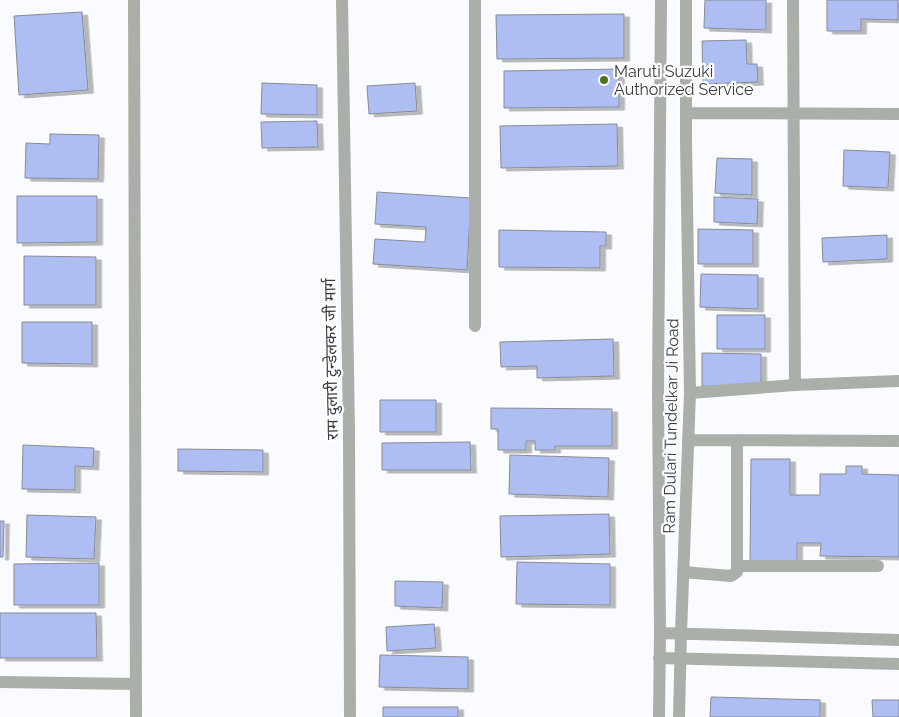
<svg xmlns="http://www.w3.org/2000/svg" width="899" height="717" viewBox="0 0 899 717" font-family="Raleway,'Noto Sans Devanagari',sans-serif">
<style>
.building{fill:#aebdf2;stroke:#878b97;filter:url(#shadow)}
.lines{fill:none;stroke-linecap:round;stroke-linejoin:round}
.minor{stroke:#abafa9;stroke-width:12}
.poi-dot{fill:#4e7027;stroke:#fff;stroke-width:2}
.labels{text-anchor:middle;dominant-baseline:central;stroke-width:4.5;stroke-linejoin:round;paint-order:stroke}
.poi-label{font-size:16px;fill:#3a3c41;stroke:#fff;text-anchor:start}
.street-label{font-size:16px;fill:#3a3c41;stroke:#fff}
</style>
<defs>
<filter id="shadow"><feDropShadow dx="5.5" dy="3" stdDeviation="0" flood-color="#0004"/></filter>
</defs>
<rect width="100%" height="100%" fill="#fafbfe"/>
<path class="building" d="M 705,0 L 766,0 L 766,30 L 704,28 Z
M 827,0 L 898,0 L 898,20 L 861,19 L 861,31 L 827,31 Z
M 82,12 L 88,90 L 19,95 L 14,16 Z
M 624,14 L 624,58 L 497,59 L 496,15 Z
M 746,40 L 747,64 L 757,64 L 758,82 L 703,84 L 702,41 Z
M 619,69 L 619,107 L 504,108 L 504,71 Z
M 262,83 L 317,85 L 317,115 L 261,114 Z
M 415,83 L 417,111 L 369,114 L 367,86 Z
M 317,121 L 318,147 L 262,148 L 261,122 Z
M 617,124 L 618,166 L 501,168 L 500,126 Z
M 50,134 L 99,135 L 98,179 L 25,178 L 26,143 L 50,144 Z
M 844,150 L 890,152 L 888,188 L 843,186 Z
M 717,158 L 752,159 L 752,195 L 715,193 Z
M 377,192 L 471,198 L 467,270 L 373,264 L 375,239 L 425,242 L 426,227 L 375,224 Z
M 17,196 L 97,196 L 97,242 L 17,243 Z
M 714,197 L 758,199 L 757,224 L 714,222 Z
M 698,229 L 753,230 L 753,264 L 698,264 Z
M 499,230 L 606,232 L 606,246 L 600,246 L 600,268 L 499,267 Z
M 887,235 L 887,259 L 823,262 L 822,238 Z
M 24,256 L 96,257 L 96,305 L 24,305 Z
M 701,274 L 758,275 L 758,309 L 700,307 Z
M 717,315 L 765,315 L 765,349 L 717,349 Z
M 22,322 L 92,322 L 92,364 L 22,363 Z
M 613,339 L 614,376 L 537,378 L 537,366 L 501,367 L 500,342 Z
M 702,353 L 761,354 L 761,387 L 702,386 Z
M 380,400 L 436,400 L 436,432 L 380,432 Z
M 491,408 L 612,409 L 612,446 L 555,446 L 555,450 L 535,450 L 535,441 L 526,441 L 526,450 L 498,450 L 498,429 L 491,429 Z
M 470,442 L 471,470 L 382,470 L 382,443 Z
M 23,445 L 94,448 L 93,467 L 75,466 L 75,490 L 22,489 Z
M 178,449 L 263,450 L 263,472 L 178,471 Z
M 510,455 L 609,458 L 608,497 L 509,494 Z
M 751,459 L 790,459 L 790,495 L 820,495 L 820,474 L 846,474 L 846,466 L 862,466 L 862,474 L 899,475 L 899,557 L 820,556 L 821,543 L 797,543 L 797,563 L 750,563 Z
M 609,514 L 610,554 L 501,557 L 500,516 Z
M 27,515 L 96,517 L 94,559 L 26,557 Z
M 0,521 L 4,521 L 3,557 L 0,557 Z
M 517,562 L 610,564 L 610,605 L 516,604 Z
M 99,563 L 99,605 L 14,605 L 14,564 Z
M 395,581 L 443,582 L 442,608 L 395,606 Z
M 0,613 L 96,613 L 97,658 L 0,658 Z
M 434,624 L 436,648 L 387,651 L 386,627 Z
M 380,655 L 468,657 L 468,689 L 379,687 Z
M 711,697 L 820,700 L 820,717 L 710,717 Z
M 872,700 L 899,700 L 899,717 L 873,717 Z
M 383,707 L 458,707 L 458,717 L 383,717 Z"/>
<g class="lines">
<path class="minor" d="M 134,0 L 136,717
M 342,0 L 349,430 L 350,717
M 793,0 L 795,385
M 686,113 L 899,114
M 475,326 L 475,0
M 690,393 L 795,385 L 899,381
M 688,440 L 899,441
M 737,566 L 878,566
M 683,572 L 731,576 L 737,572 L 737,440
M 660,633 L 899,640
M 659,658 L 899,664
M 0,682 L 136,684
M 659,717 L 660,633 L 658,393 L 661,0
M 679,717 L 681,633 L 690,393 L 686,140 L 686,0"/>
</g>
<circle class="poi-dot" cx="604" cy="80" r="5"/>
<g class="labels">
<g class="poi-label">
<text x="614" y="71">Maruti Suzuki<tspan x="614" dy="18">Authorized Service</tspan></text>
</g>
<g class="street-label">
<text transform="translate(331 359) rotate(-91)">राम दुलारी टुन्डेलकर जी मार्ग</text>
<text transform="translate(671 426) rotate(-89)">Ram Dulari Tundelkar Ji Road</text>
</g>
</g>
</svg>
